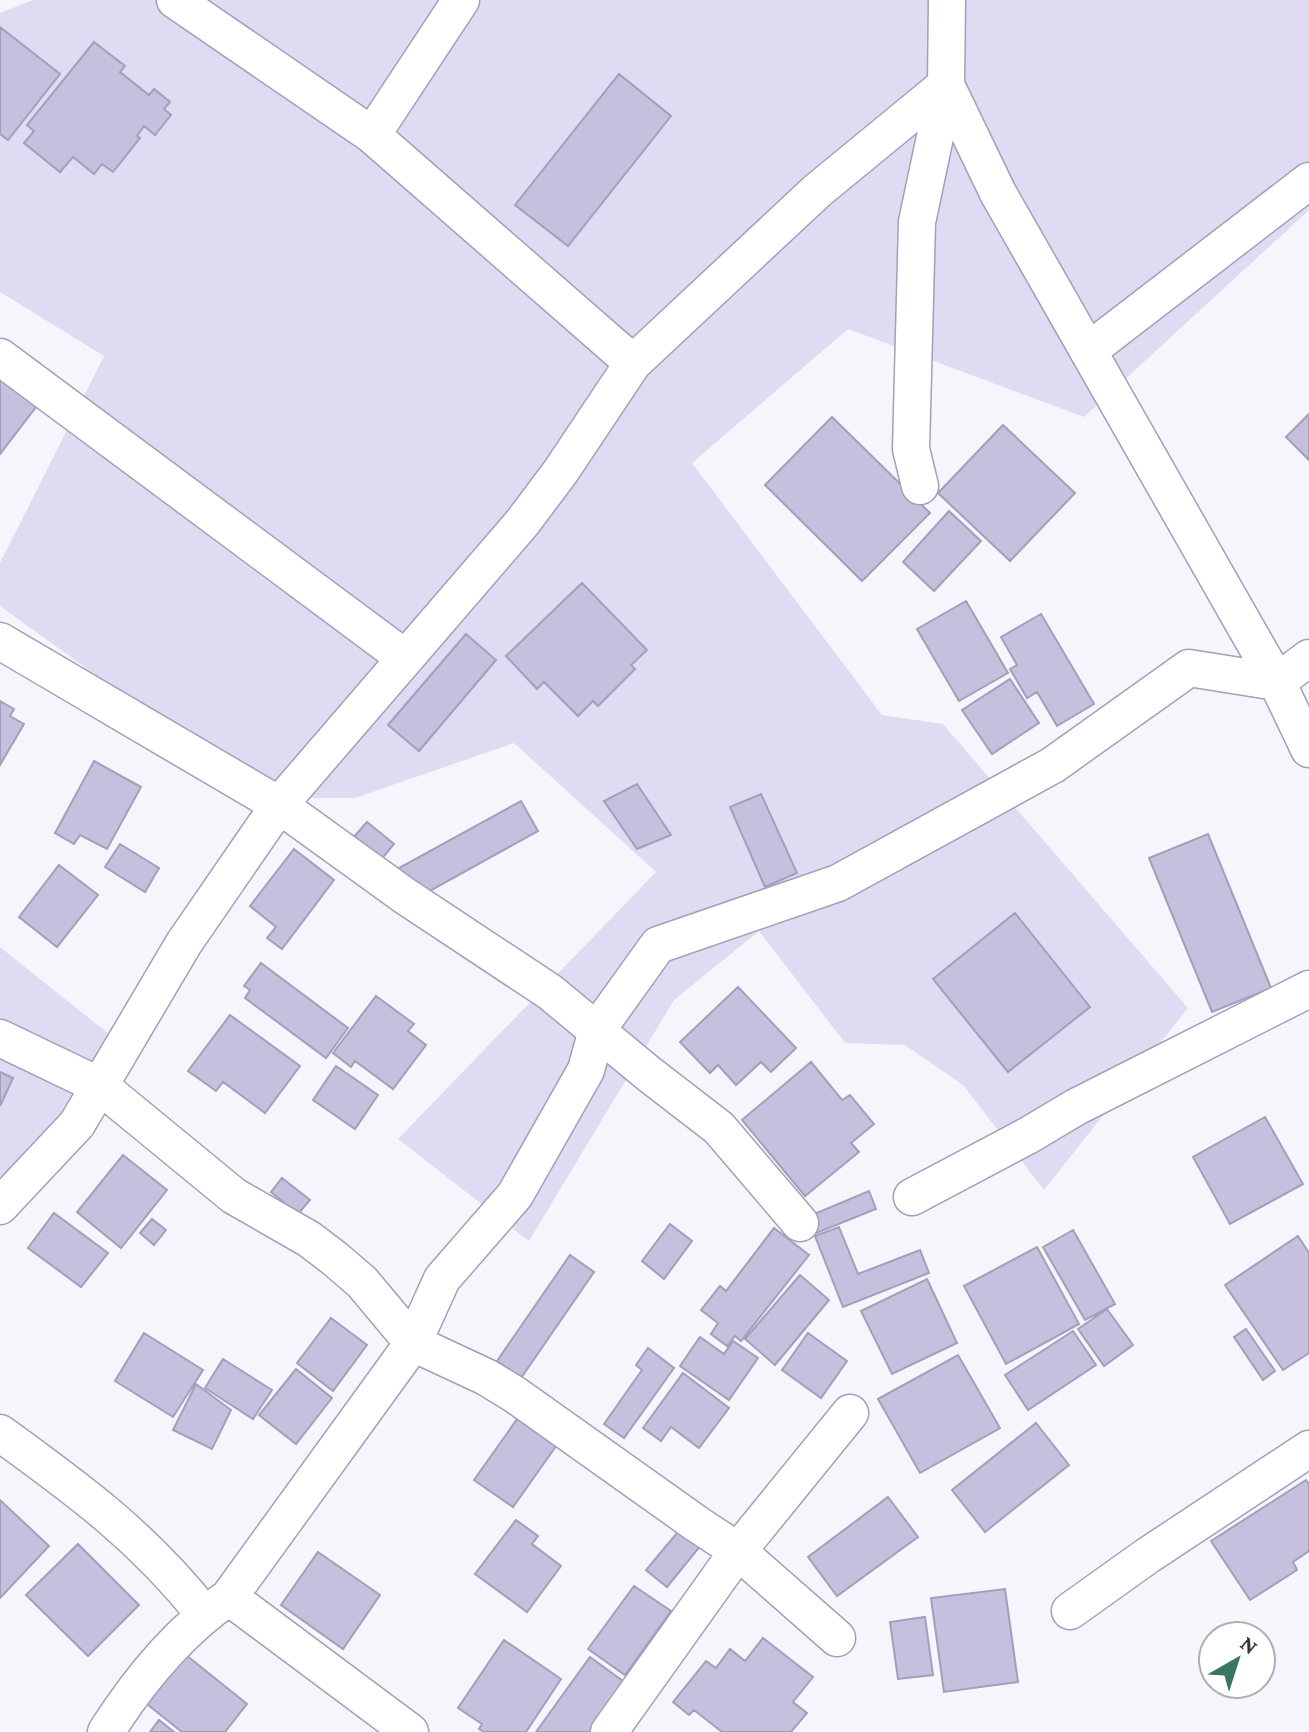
<svg xmlns="http://www.w3.org/2000/svg" width="1309" height="1732" viewBox="0 0 1309 1732" font-family="'Crimson Pro',serif">
<style>
.green{fill:#e0dbf3}
.building{fill:#c6bfde;stroke:#a49ebb;stroke-width:2}
.lines{fill:none;stroke-linecap:round;stroke-linejoin:round}
.minor-casing{stroke:#a49ebb;stroke-width:39}
.minor{stroke:#fff;stroke-width:36}
</style>
<rect width="100%" height="100%" fill="#f7f5fc"/>
<path class="green" d="M 33,0 L 1309,0 L 1309,210 L 1084,417 L 848,329 L 692,463 L 882,715 L 943,724 L 1188,1008 L 1044,1190 L 963,1085 L 905,1045 L 845,1043 L 759,931 L 674,1000 L 529,1241 L 398,1139 L 656,872 L 514,743 L 355,798 L 266,798 L 0,606 L 0,563 L 104,356 L 0,292 L 0,13 Z
M 0,947 L 124,1046 L 0,1206 Z"/>
<path class="building" d="M 0,27 L 60,74 L 8,140 L 0,134 Z
M 94,42 L 125,66 L 120,72 L 149,95 L 154,89 L 170,102 L 164,109 L 171,115 L 155,135 L 144,126 L 137,136 L 140,138 L 113,172 L 102,164 L 94,174 L 73,157 L 60,172 L 24,143 L 34,131 L 27,125 Z
M 619,74 L 671,116 L 568,246 L 515,205 Z
M 0,366 L 43,398 L 0,454 Z
M 1309,414 L 1309,460 L 1286,437 Z
M 832,417 L 930,513 L 862,581 L 765,485 Z
M 1003,425 L 1075,493 L 1010,561 L 938,493 Z
M 949,511 L 981,541 L 934,591 L 903,562 Z
M 582,583 L 647,650 L 631,665 L 635,669 L 598,706 L 593,701 L 578,716 L 544,682 L 537,689 L 506,656 Z
M 966,601 L 1008,673 L 959,701 L 917,629 Z
M 1041,614 L 1094,704 L 1057,726 L 1037,692 L 1027,698 L 1010,669 L 1017,665 L 1001,637 Z
M 466,634 L 496,660 L 419,751 L 388,725 Z
M 1010,679 L 1039,723 L 992,754 L 962,710 Z
M 0,701 L 14,709 L 10,716 L 24,724 L 0,765 Z
M 94,761 L 141,787 L 107,849 L 80,835 L 74,844 L 55,833 Z
M 637,784 L 671,835 L 637,849 L 604,801 Z
M 761,794 L 797,873 L 765,887 L 730,807 Z
M 521,801 L 538,831 L 417,898 L 390,873 Z
M 367,822 L 394,844 L 379,862 L 352,839 Z
M 1208,834 L 1271,988 L 1212,1012 L 1149,858 Z
M 120,844 L 159,868 L 145,892 L 105,867 Z
M 294,849 L 334,880 L 282,949 L 267,938 L 276,927 L 250,906 Z
M 59,865 L 98,895 L 57,947 L 19,917 Z
M 1015,913 L 1090,1007 L 1008,1072 L 933,979 Z
M 261,963 L 348,1028 L 326,1058 L 245,998 L 250,990 L 244,986 Z
M 738,987 L 796,1048 L 771,1072 L 761,1062 L 736,1085 L 718,1065 L 710,1073 L 680,1042 Z
M 376,996 L 414,1024 L 408,1031 L 426,1045 L 393,1089 L 355,1061 L 351,1067 L 333,1053 Z
M 230,1015 L 300,1066 L 265,1113 L 223,1082 L 216,1091 L 188,1071 Z
M 811,1062 L 842,1100 L 850,1095 L 874,1124 L 851,1143 L 859,1152 L 805,1196 L 742,1120 Z
M 336,1066 L 378,1095 L 355,1129 L 313,1100 Z
M 0,1072 L 13,1078 L 0,1106 Z
M 1265,1117 L 1303,1184 L 1230,1224 L 1193,1157 Z
M 123,1155 L 167,1190 L 121,1248 L 77,1212 Z
M 282,1178 L 310,1200 L 298,1214 L 271,1192 Z
M 869,1191 L 876,1209 L 814,1234 L 807,1217 Z
M 54,1213 L 108,1253 L 81,1287 L 28,1248 Z
M 152,1219 L 166,1230 L 154,1245 L 140,1233 Z
M 670,1224 L 692,1241 L 664,1279 L 642,1261 Z
M 839,1227 L 858,1274 L 920,1250 L 929,1273 L 843,1307 L 815,1236 Z
M 774,1228 L 809,1255 L 741,1341 L 735,1336 L 727,1346 L 711,1334 L 718,1323 L 701,1310 L 720,1286 L 726,1291 Z
M 1073,1230 L 1115,1304 L 1085,1320 L 1043,1247 Z
M 1298,1236 L 1309,1253 L 1309,1353 L 1283,1370 L 1225,1285 Z
M 1037,1247 L 1079,1324 L 1006,1364 L 964,1286 Z
M 570,1255 L 594,1272 L 521,1378 L 497,1361 Z
M 800,1275 L 829,1300 L 775,1365 L 745,1339 Z
M 927,1279 L 957,1343 L 892,1374 L 861,1311 Z
M 1107,1309 L 1133,1345 L 1104,1366 L 1078,1329 Z
M 331,1318 L 367,1345 L 333,1391 L 297,1363 Z
M 1246,1329 L 1275,1371 L 1263,1380 L 1234,1337 Z
M 1073,1331 L 1096,1365 L 1028,1410 L 1005,1375 Z
M 144,1333 L 203,1370 L 173,1417 L 115,1381 Z
M 808,1333 L 847,1361 L 821,1398 L 782,1370 Z
M 700,1337 L 724,1354 L 733,1341 L 758,1358 L 729,1400 L 680,1366 Z
M 648,1348 L 674,1368 L 624,1438 L 604,1424 L 642,1370 L 636,1365 Z
M 958,1355 L 1000,1428 L 920,1473 L 878,1399 Z
M 223,1359 L 272,1390 L 253,1419 L 205,1388 Z
M 296,1369 L 332,1398 L 296,1444 L 259,1415 Z
M 683,1373 L 729,1408 L 699,1448 L 671,1427 L 661,1441 L 643,1428 Z
M 196,1384 L 231,1410 L 212,1449 L 173,1430 Z
M 520,1415 L 559,1442 L 513,1507 L 474,1480 Z
M 1036,1423 L 1069,1465 L 985,1532 L 952,1490 Z
M 1306,1480 L 1309,1484 L 1309,1551 L 1293,1562 L 1297,1570 L 1250,1600 L 1211,1541 Z
M 888,1497 L 918,1537 L 837,1596 L 808,1557 Z
M 0,1500 L 49,1546 L 0,1598 Z
M 516,1520 L 538,1536 L 532,1544 L 561,1566 L 527,1612 L 475,1574 Z
M 682,1527 L 702,1544 L 667,1587 L 646,1570 Z
M 78,1544 L 139,1605 L 88,1656 L 26,1595 Z
M 318,1552 L 380,1595 L 343,1649 L 281,1605 Z
M 634,1586 L 671,1611 L 625,1675 L 588,1649 Z
M 1005,1589 L 1018,1682 L 944,1692 L 931,1598 Z
M 925,1617 L 933,1675 L 898,1679 L 890,1622 Z
M 763,1638 L 813,1677 L 793,1702 L 807,1713 L 791,1732 L 722,1732 L 694,1710 L 689,1715 L 673,1702 L 706,1661 L 716,1668 L 730,1649 L 745,1661 Z
M 504,1640 L 561,1679 L 526,1732 L 484,1732 L 479,1729 L 482,1724 L 458,1708 Z
M 186,1655 L 247,1704 L 225,1732 L 182,1732 L 147,1704 Z
M 590,1657 L 627,1684 L 594,1732 L 536,1732 Z
M 159,1720 L 174,1732 L 150,1732 Z"/>
<g class="lines">
<defs>
<path id="minor" d="M 175,0 L 372,135 L 633,363
M 946,85 L 998,193 L 1277,682 L 1309,749
M 372,135 L 461,0
M 1088,351 L 1309,181
M 0,357 L 405,658
M 920,486 L 911,449 L 917,222 L 946,85 L 947,0
M 0,641 L 279,805 L 405,896 L 550,992 L 649,1074 L 719,1128 L 800,1223
M 0,1038 L 100,1086 L 234,1196 L 309,1239 L 334,1258 L 362,1282 L 413,1343 L 486,1377 L 514,1394 L 697,1524 L 738,1551 L 837,1638
M 912,1197 L 1029,1135 L 1076,1107 L 1309,989
M 0,1206 L 77,1124 L 184,943 L 279,805 L 522,523 L 561,471 L 633,363 L 817,191 L 946,85
M 0,1433 C 79,1490 143,1537 204,1614
M 229,1597 L 410,1732
M 1070,1611 L 1147,1556 L 1309,1449
M 106,1732 C 139,1680 178,1632 229,1597 L 413,1343 L 442,1279 L 515,1195 L 586,1070 L 597,1030 L 658,945 L 838,883 L 1053,765 L 1189,668 L 1277,682 L 1309,658
M 609,1732 L 738,1551 L 850,1413"/>
</defs>
<use href="#minor" class="minor-casing"/>
<use href="#minor" class="minor"/>
</g>
<g transform="translate(1237 1660) rotate(39)"><circle r="38" fill="#ffffff" stroke="#afaeb3" stroke-width="2"/>
<path d="M0-6L14 30L0 20L-14 30Z" fill="#387662"/>
<text y="-12" font-size="22" font-weight="bold" text-anchor="middle" fill="#373541">N</text>
</g>
</svg>
